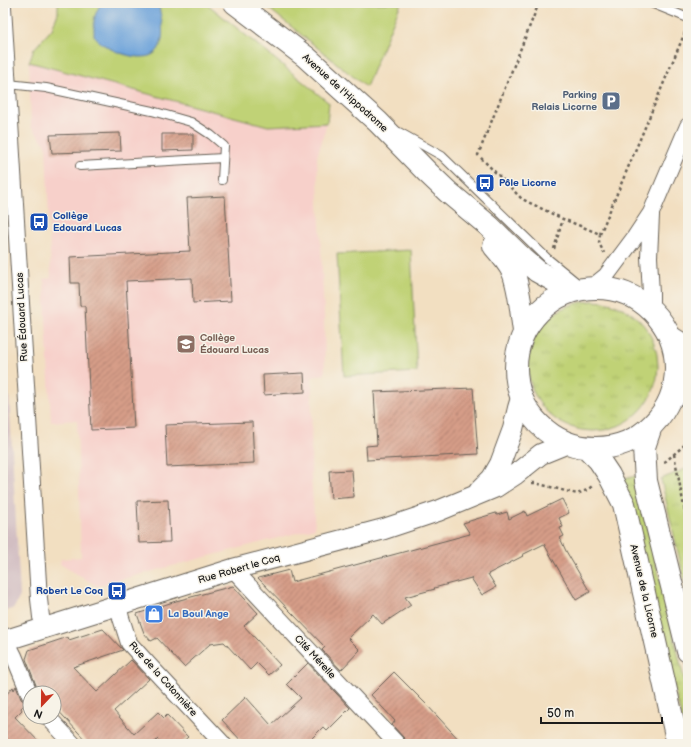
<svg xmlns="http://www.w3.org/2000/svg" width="691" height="747" viewBox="0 0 691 747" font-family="'Balsamiq Sans',sans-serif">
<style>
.built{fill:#f7d0ca}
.industrial{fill:#d2bec2}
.grass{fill:url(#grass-tufts);stroke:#6e7749}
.green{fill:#c0d276;stroke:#6e7749}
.water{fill:#6da3da;stroke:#44607b}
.building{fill:url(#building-hatch)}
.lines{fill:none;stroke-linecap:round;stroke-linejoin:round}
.service-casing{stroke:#676056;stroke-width:10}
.minor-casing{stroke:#676056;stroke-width:18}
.tertiary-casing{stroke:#676056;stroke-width:22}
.secondary-casing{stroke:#676056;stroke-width:24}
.path{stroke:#676056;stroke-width:2.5;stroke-dasharray:3 3;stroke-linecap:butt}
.service{stroke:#fff;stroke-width:8}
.minor{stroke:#fff;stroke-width:16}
.tertiary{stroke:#fff;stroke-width:20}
.secondary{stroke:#fff;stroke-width:22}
.labels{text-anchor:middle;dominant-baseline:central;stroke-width:3;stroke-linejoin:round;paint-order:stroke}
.street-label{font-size:10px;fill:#1c1c1c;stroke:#f7f3e8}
.service-label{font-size:10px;font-weight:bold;fill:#4e5e75;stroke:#f7f3e8;text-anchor:end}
.transit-label{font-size:10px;font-weight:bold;fill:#164399;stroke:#f7f3e8;text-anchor:start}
.education-label{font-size:10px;font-weight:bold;fill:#785e54;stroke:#f7f3e8;text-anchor:start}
.shop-label{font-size:10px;font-weight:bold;fill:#366cbe;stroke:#f7f3e8;text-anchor:start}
</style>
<defs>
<pattern id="grass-tufts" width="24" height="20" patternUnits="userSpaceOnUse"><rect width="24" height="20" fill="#c0d276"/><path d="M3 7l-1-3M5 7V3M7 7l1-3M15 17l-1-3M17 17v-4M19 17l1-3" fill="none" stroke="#a4b466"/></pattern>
<pattern id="building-hatch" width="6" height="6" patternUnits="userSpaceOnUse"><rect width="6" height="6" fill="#d69d88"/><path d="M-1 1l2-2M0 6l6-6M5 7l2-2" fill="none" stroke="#ad7f6e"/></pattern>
</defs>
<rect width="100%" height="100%" fill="#f7f3e8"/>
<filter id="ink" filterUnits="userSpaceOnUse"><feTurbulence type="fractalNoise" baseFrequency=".025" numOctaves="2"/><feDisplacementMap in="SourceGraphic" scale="8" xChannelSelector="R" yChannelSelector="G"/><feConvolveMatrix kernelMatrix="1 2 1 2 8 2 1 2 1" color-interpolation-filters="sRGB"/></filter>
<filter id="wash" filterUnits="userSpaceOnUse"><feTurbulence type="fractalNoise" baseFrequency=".012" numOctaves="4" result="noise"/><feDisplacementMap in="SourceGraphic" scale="16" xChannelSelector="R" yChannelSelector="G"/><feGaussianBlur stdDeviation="0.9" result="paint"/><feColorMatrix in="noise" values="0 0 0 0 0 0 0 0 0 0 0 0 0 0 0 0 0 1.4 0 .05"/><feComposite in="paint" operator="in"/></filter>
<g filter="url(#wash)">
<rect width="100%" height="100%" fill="#f2dfc1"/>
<path class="built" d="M 29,62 L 268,126 L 327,123 L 317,157 L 324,314 L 325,374 L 312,377 L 311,476 L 315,528 L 97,586 L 60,564 L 61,559 L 81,557 L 77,420 L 51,422 L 44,279 L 51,278 L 46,145 L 31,127 Z"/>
<path class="industrial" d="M 3,284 L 20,596 L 14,608 L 3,612 Z"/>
<path class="grass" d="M528 366a65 65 0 1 1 130 0a65 65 0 1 1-130 0Z
M 688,468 L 688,596 L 661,479 Z
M 635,476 L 688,695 L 688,744 L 622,480 Z"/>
<path class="green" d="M 58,3 L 206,3 L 329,103 L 327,123 L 268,126 L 29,62 L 34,49 L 52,29 L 58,13 Z
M 262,3 L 401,3 L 366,87 Z
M 411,250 L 417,372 L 344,376 L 337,254 Z"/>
<path class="water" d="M 102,3 L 158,3 C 161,16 167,39 157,51 C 145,66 102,50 94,35 C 94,34 94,29 94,29 C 93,19 96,10 102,3 Z"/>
<g id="blocks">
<path class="building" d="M 120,133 L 121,151 L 52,153 L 50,135 Z
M 162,134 L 193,134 L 193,150 L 162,151 Z
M 225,196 L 231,301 L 193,303 L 192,278 L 126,281 L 134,428 L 91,430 L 85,306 L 80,306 L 79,283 L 71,283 L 70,257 L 190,251 L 187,198 Z
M 304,373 L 305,392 L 264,395 L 263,375 Z
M 473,388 L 478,454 L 367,460 L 366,446 L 377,445 L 374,392 Z
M 252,422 L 254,463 L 167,467 L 165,425 Z
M 352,470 L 354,497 L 331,499 L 329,471 Z
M 562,499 L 569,513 L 559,518 L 563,527 L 560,528 L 564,536 L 560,538 L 566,551 L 590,592 L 576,600 L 544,544 L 522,555 L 523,556 L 488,574 L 496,587 L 482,595 L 471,578 L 434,588 L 435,589 L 405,597 L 411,605 L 382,624 L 373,614 L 348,638 L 360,650 L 341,670 L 322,650 L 325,647 L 258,578 L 289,570 L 292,582 L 470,534 L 463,523 L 496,513 L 497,515 L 507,512 L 509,519 L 525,511 L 527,516 Z
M 168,500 L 170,542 L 139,543 L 137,501 Z
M 233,586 L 258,613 L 244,626 L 280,665 L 269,675 L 257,663 L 250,670 L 224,642 L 210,644 L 184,667 L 157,638 L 151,641 L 144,633 L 137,614 L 176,601 Z
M 103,629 L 123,650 L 73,667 L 97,692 L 131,660 L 149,679 L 114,711 L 134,734 L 158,712 L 164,718 L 167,715 L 188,737 L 180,744 L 162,744 L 158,739 L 153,744 L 89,744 L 54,706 L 54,693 L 39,693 L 26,659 L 29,650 L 68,637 L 69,640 Z
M 308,663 L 350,708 L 327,731 L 323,727 L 306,744 L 244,744 L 222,720 L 246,697 L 271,725 L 301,698 L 287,684 Z
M 394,672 L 426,704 L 463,744 L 406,744 L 406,741 L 404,738 L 392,725 L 395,721 L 371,695 Z
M 16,686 L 21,699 L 26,703 L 21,708 L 22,710 L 15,717 L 41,744 L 3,744 L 3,698 L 13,687 L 14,690 Z"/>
</g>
</g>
<g filter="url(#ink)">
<use href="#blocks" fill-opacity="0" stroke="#676056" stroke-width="1"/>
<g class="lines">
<defs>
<path id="service" d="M 651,3 L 688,18
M 8,84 L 46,88 L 152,111 L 191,122 L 211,135 L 224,146 L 222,180
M 399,132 L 442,156 L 548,259 L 575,281
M 80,166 L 223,158"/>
<path id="minor" d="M 3,7 L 39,599 L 41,617 L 45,627
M 651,215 L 649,257 L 651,294 L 651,310
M 591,288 L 606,276 L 635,237 L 651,213 L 688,126
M 233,569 L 397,744
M 118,605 L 121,618 L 129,643 L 148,664 L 223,744
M 6,640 L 14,656 L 30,695
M 48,717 L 73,744"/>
<path id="tertiary" d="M 669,335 L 688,347
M 669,401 L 684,390 L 688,388
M 479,491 L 492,478 L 500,464 L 513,429 L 518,408 L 521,398
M 3,641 L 233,569 L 384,529 L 438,511 L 496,487 L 516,474 L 541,454 L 568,443"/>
<path id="secondary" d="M 235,3 L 306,57 L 378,122 L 427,172 L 448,192 L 490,227 L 522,258 L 537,271 L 562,285 L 577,290
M 494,246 C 501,254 508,262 513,272 C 520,290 521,312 524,331
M516 368a80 80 0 1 1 160 0a80 80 0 1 1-160 0Z
M 651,426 L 644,447 L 646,481 L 688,651
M 587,448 L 599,460 L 609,475 L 624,504 L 678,744"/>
</defs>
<use href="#service" class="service-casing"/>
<use href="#minor" class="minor-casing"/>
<use href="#tertiary" class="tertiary-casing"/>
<use href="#secondary" class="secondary-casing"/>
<path class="path" d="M 539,3 L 478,155 L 522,199 L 563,219 L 600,234 L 599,243 L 604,253
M 600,234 L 686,30
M 554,249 L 563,219
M 674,454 L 688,528
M 664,462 L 666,461 L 688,442
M 532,483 L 535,483 L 577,494 L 587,490 L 594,485"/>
<use href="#service" class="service"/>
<use href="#minor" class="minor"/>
<use href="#tertiary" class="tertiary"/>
<use href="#secondary" class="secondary"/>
</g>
</g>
<defs>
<symbol id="parking-square" viewBox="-11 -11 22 22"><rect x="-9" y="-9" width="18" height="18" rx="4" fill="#5c6f8a" stroke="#f7f3e8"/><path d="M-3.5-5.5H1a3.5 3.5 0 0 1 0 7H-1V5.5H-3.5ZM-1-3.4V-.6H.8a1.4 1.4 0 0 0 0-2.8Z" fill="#fff"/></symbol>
<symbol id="bus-square" viewBox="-11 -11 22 22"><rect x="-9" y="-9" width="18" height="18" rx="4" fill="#1a4fb4" stroke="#f7f3e8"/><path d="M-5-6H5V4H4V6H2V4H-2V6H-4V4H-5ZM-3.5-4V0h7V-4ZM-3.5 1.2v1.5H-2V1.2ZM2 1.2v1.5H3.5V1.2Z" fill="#fff"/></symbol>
<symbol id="school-square" viewBox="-11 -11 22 22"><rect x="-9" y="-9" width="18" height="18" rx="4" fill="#8d6e63" stroke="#f7f3e8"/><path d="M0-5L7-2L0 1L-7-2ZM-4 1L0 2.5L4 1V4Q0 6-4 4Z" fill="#fff"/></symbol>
<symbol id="shop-square" viewBox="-11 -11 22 22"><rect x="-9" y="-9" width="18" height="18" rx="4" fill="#3f7fe0" stroke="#f7f3e8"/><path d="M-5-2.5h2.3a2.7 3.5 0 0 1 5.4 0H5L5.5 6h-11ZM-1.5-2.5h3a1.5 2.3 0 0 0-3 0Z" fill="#fff"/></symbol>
</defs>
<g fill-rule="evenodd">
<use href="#parking-square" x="600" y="90" width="22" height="22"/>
<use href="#bus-square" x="474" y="172" width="22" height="22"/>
<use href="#bus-square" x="28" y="211" width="22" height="22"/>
<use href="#school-square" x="175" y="333" width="22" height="22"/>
<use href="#bus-square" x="106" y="580" width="22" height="22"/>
<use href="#shop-square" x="143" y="603" width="22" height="22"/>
</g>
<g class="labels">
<g class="street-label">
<text transform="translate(345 93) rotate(42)">Avenue de l'Hippodrome</text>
<text transform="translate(22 317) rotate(-93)">Rue Édouard Lucas</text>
<text transform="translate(239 569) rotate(-16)">Rue Robert le Coq</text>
<text transform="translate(644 591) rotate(77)">Avenue de la Licorne</text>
<text transform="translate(315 657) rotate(47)">Cité Mérelle</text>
<text transform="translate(163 679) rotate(48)">Rue de la Cotonnière</text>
</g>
<g class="service-label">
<text x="597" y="95">Parking<tspan x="597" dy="12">Relais Licorne</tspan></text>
</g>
<g class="transit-label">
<text x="499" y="183">Pôle Licorne</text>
<text x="53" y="216">Collège<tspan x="53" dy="12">Edouard Lucas</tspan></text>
<text x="103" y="591" text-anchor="end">Robert Le Coq</text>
</g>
<g class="education-label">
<text x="200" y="338">Collège<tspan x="200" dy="12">Édouard Lucas</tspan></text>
</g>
<g class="shop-label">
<text x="168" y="614">La Boul Ange</text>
</g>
</g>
<rect width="691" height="747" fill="none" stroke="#f7f3e8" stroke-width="16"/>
<g transform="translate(42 705) rotate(202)"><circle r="19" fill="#f7f3e8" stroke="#9f9d96"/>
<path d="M0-3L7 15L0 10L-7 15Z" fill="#c8321e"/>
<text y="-6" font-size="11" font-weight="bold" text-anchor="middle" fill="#1c1c1c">N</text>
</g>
<path d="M541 717v6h121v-6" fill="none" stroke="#1c1c1c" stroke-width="2"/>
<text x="547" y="717" font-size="12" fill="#1c1c1c" stroke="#f7f3e8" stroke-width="3" paint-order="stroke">50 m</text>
</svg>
